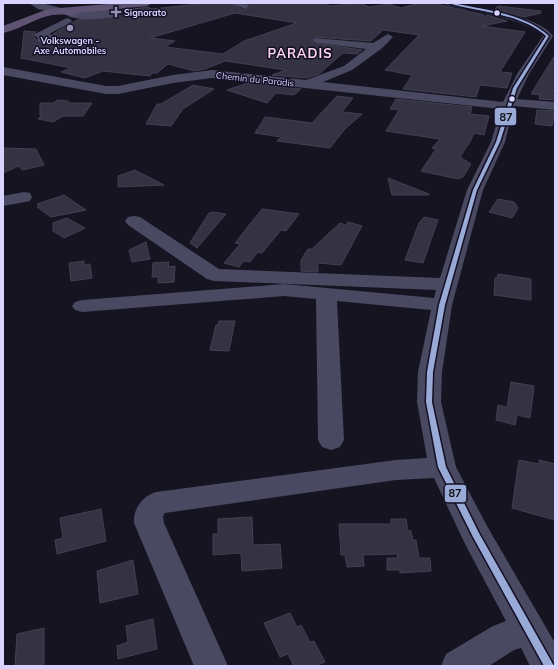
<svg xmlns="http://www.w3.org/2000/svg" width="558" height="669" viewBox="0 0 558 669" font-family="Mulish,sans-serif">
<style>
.building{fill:#343243;stroke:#433f54;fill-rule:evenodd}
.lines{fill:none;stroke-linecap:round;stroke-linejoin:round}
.minor{fill:#4a4962;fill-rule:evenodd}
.major{fill:#5e5373;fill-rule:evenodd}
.bus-1-casing{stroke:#130f26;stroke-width:3}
.bus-1{fill:#9aaad7;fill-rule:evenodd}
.poi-dot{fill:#9591b1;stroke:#130f26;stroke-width:1.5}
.bus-dot{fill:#d9d4ff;stroke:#130f26;stroke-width:1.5}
.labels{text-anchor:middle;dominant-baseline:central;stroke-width:3;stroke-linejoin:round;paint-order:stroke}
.far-poi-label{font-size:9px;font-weight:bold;fill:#d9d4ff;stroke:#130f26;text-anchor:start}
.far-street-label{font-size:9px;fill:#d9d4ff;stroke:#130f26}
.far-district-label{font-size:13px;font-weight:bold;letter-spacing:1px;fill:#ffd6f0;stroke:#130f26}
.line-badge{stroke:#130f26;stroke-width:1.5}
.pale-badge-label{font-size:11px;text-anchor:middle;font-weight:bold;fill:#111}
</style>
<rect width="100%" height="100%" fill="#161421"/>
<path class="building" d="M 207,3 L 229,3 L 244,10 L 251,7 L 248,3 L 321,3 L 331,6 L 361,3 L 369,7 L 389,4 L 401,8 L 419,3 L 432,3 L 484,15 L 484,18 L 487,15 L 507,21 L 482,26 L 525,32 L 500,72 L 512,73 L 507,88 L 480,85 L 476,97 L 403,89 L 412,75 L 385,70 L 419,35 L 383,30 L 371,41 L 313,37 L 312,41 L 314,43 L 362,50 L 357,54 L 343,53 L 319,74 L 306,78 L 272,75 L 286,70 L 225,61 L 205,69 L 195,71 L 168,64 L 157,73 L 152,73 L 150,76 L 103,71 L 85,78 L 61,72 L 71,68 L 21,58 L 24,31 L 36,32 L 32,35 L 36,39 L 37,43 L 45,44 L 54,40 L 55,36 L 53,34 L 77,20 L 117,17 L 117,11 L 148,7 L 152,9 ZM 235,13 L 297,23 L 244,41 L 223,54 L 165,47 L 175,41 L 150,38 Z
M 498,6 L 541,11 L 541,13 L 524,17 L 495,9 Z
M 555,55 L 555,88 L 552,94 L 555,95 L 555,100 L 539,99 L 540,95 L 531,94 Z
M 248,83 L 301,89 L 294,95 L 276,93 L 267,103 L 227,90 Z
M 193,85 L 214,89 L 183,109 L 171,126 L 146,124 L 157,104 L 161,104 Z
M 337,96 L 353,98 L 342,112 L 362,114 L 344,130 L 330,148 L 277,141 L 281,137 L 255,133 L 265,117 L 312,123 Z
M 396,99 L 472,107 L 470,114 L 489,116 L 484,135 L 474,133 L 471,140 L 460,157 L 471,164 L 463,177 L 458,179 L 421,171 L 436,149 L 432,148 L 440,139 L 386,131 L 399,110 L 390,109 Z
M 57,100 L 68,101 L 68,103 L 92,103 L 83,116 L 63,116 L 53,122 L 38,119 L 42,115 L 40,115 L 40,103 L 54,103 Z
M 537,110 L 555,111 L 552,126 L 535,124 Z
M 3,148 L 36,149 L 44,165 L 22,170 L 19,166 L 3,173 Z
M 135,170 L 164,185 L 118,187 L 118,176 Z
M 388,178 L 429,194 L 429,195 L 392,195 Z
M 64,195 L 86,210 L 51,217 L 37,207 L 39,206 L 37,204 Z
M 498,199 L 514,202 L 518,208 L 512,218 L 489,212 Z
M 262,209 L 299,214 L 286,231 L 281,230 L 262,253 L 258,252 L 250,262 L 244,261 L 239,267 L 224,263 L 240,244 L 235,243 Z
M 213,212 L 226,214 L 197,248 L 190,243 L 209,213 Z
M 424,217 L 438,220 L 423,263 L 405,260 L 419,223 Z
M 67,218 L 85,228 L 64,238 L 53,231 L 53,223 Z
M 348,222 L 362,226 L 341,265 L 318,263 L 318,272 L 301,271 L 301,260 L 308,249 L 312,249 L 340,223 L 346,225 Z
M 146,242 L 150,259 L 132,262 L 129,250 Z
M 84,261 L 84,265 L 90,264 L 92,278 L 71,281 L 69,263 Z
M 169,262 L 168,267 L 175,266 L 174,282 L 158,283 L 158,277 L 152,277 L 153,263 Z
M 498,274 L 531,279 L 531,300 L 494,295 L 495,278 L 497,278 Z
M 219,321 L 235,321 L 229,351 L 210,350 L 216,325 L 218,325 Z
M 511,382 L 534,386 L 530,418 L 517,415 L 515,425 L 496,420 L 498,405 L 507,407 Z
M 519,460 L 539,464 L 539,460 L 555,464 L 555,520 L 512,508 Z
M 101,509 L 106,541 L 57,554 L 55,540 L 63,538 L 60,518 Z
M 252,517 L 253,545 L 280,544 L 282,568 L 242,571 L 241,553 L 213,555 L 213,534 L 218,534 L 218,519 Z
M 391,519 L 406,519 L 408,531 L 411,531 L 413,540 L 416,540 L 419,558 L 430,558 L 431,571 L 400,573 L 400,570 L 387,570 L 387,558 L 398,558 L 397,554 L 363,555 L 364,566 L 347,567 L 345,555 L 341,555 L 339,524 L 391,524 Z
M 133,560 L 138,594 L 100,603 L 97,571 Z
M 290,613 L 297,627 L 301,625 L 310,642 L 314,641 L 325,662 L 316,666 L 294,666 L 288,654 L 280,657 L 264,623 Z
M 153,619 L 157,649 L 118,659 L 117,646 L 128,642 L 126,626 Z
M 44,628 L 44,666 L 15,666 L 17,634 Z"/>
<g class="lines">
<path class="minor" d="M 29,3 L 41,3 L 61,8 L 63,10 L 58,13 L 38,9 Z
M 230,3 L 245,3 L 250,6 L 245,9 Z
M 445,3 C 470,3 539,16 553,36 L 529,74 L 517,99 L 555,102 L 555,110 L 514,106 L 505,142 L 483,190 L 452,305 L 442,372 L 441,402 L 456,467 L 487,526 L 555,643 L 555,666 L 530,666 L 521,648 L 514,650 L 489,666 L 441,666 L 446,654 L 493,626 L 506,621 L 465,544 L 434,478 L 396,480 L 165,513 L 163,516 L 164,523 L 228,666 L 194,666 L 134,523 C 133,508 143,496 156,492 L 396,460 L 427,458 L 417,402 L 418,372 L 431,310 L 337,301 L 344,440 L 340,447 L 331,450 L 322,447 L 318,440 L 316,299 L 284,296 L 82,312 L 75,310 L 72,306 L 75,302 L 82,300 L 284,284 L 434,298 L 436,290 L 214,281 L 207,279 L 128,225 L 125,221 L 128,217 L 134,216 L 140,217 L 219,269 L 440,278 L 467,190 L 491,142 L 501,109 L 212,78 L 173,83 L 118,94 L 106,94 L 3,75 L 3,67 L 106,86 L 118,86 L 173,75 L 212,70 L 306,80 L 344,66 L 366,49 L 318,43 L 314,42 L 313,40 L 314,38 L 373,43 L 388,34 L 393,37 L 381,49 L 352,70 L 323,82 L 503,102 L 517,74 L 543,36 C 527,19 471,11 447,5 Z
M 111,9 L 117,12 L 117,16 C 108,18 74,22 67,15 C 71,11 103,10 111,9 Z
M 67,18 L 70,19 L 72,21 L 70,23 L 49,34 L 53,35 L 54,37 C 51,42 44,44 38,42 L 37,40 L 38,38 L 33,35 Z
M 24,192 L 30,193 L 32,197 L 30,201 L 3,206 L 3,196 Z"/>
<path class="major" d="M 120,3 L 152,3 L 147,6 L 78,13 L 73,16 C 44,9 29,27 3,33 L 3,26 L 48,9 Z"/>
<defs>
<path id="bus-1" d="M 449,3 L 453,3 C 485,10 524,13 549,36 L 517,88 L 500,142 L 477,190 L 445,305 L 433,372 L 432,402 L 446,467 L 479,533 L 554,666 L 544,666 L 473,537 L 438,467 L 426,402 L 427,372 L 439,305 L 473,190 L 496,142 L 513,88 L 546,36 C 526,19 499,14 473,9 C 465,7 456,6 449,3 Z"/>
</defs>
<use href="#bus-1" class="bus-1-casing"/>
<use href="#bus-1" class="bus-1"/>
</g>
<g class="poi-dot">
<path d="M114 6h4v4h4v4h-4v4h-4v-4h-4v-4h4z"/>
<circle cx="70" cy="28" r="4"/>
</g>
<g class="bus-dot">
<circle cx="497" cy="13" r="3.5"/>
<circle cx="512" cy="99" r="3.5"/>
</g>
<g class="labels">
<g class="far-poi-label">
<text x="124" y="12">Signorato</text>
<text x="70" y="40" text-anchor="middle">Volkswagen -<tspan x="70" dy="10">Axe Automobiles</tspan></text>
</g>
<g class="far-street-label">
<text transform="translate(255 79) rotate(6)">Chemin du Paradis</text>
</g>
<g class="far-district-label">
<text x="300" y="53">PARADIS</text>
</g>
</g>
<g class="line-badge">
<rect x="494" y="107" width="23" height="19" rx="4" fill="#9aaad7"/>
<rect x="444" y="484" width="23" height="19" rx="4" fill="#9aaad7"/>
</g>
<g class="pale-badge-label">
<text x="506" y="121">87</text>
<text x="455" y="497">87</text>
</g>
<rect width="558" height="669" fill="none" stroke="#d9d4ff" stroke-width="8"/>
</svg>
